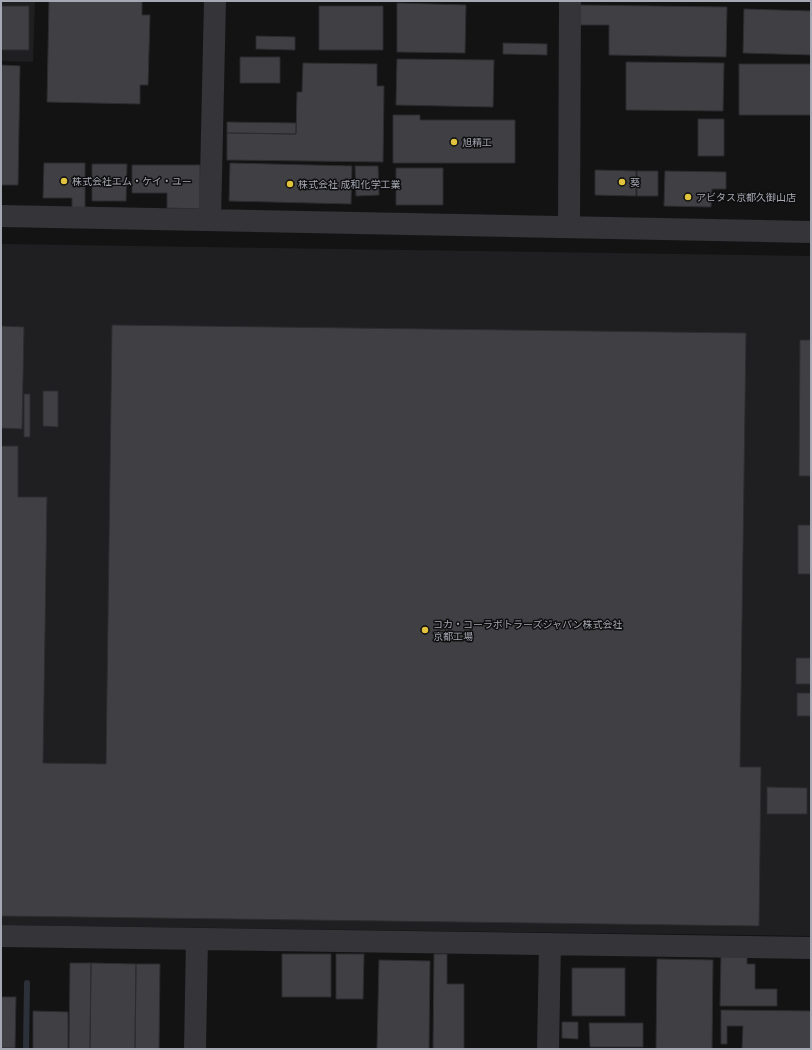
<svg xmlns="http://www.w3.org/2000/svg" width="812" height="1050" viewBox="0 0 812 1050" font-family="Raleway,'Noto Sans JP',sans-serif">
<style>
.built{fill:#1f1f21}
.lines{fill:none;stroke-linecap:round;stroke-linejoin:round}
.stream{stroke:#2c3139;stroke-width:6}
.building{fill:#404044;stroke:#2d2d30}
.minor{stroke:#343439;stroke-width:22}
.poi-dot{fill:#e1c33e;stroke:#0e0e0f;stroke-width:1.5}
.labels{text-anchor:middle;dominant-baseline:central;stroke-width:3;stroke-linejoin:round;paint-order:stroke}
.poi-label{font-size:10px;fill:#a6a8b3;stroke:#0e0e0f;text-anchor:start}
</style>
<rect width="100%" height="100%" fill="#131314"/>
<path class="built" d="M 1,1 L 35,1 L 33,62 L 1,61 Z
M 1,244 L 811,256 L 811,936 L 1,925 Z"/>
<g class="lines">
<path class="stream" d="M 26,1049 L 27,983"/>
</g>
<path class="building" d="M 49,1 L 142,1 L 142,15 L 150,15 L 148,85 L 140,85 L 140,104 L 47,102 Z
M 397,3 L 466,5 L 465,53 L 397,52 Z
M 578,5 L 727,7 L 726,57 L 609,55 L 609,25 L 578,25 Z
M 1,6 L 29,6 L 29,50 L 1,50 Z
M 319,6 L 383,6 L 383,50 L 319,50 Z
M 744,9 L 811,11 L 811,55 L 743,53 Z
M 256,36 L 295,37 L 295,50 L 256,49 Z
M 503,43 L 547,44 L 547,55 L 503,54 Z
M 240,57 L 280,57 L 280,83 L 240,83 Z
M 397,59 L 494,60 L 493,107 L 396,105 Z
M 626,62 L 724,63 L 723,111 L 626,110 Z
M 303,63 L 377,64 L 377,86 L 384,86 L 383,162 L 227,160 L 227,133 L 296,134 L 297,92 L 302,92 Z
M 739,64 L 811,64 L 811,115 L 739,115 Z
M 1,65 L 20,66 L 18,185 L 1,185 Z
M 393,115 L 420,115 L 420,120 L 515,120 L 515,163 L 393,163 Z
M 698,119 L 724,119 L 724,156 L 698,156 Z
M 227,122 L 296,123 L 296,134 L 227,133 Z
M 44,163 L 85,163 L 85,209 L 72,209 L 72,198 L 43,198 Z
M 230,163 L 352,166 L 351,204 L 229,201 Z
M 92,164 L 127,164 L 126,201 L 92,201 Z
M 132,165 L 200,165 L 200,209 L 167,208 L 167,193 L 132,193 Z
M 355,166 L 378,166 L 379,195 L 356,196 Z
M 396,168 L 443,168 L 443,205 L 396,205 Z
M 595,170 L 636,171 L 636,196 L 595,195 Z
M 637,171 L 658,171 L 658,196 L 637,196 Z
M 665,171 L 726,172 L 726,189 L 712,189 L 711,207 L 664,206 Z
M 112,325 L 746,333 L 740,767 L 761,767 L 759,926 L 1,916 L 1,446 L 18,446 L 18,497 L 47,497 L 43,763 L 106,764 Z
M 1,326 L 24,327 L 22,429 L 1,428 Z
M 800,340 L 811,340 L 811,476 L 799,476 Z
M 43,391 L 58,391 L 58,427 L 43,426 Z
M 24,394 L 30,394 L 30,437 L 24,437 Z
M 798,525 L 811,525 L 811,574 L 798,574 Z
M 796,658 L 811,658 L 811,684 L 796,684 Z
M 797,693 L 811,693 L 811,716 L 797,716 Z
M 767,787 L 807,788 L 807,814 L 767,814 Z
M 282,954 L 331,954 L 331,997 L 282,997 Z
M 336,954 L 364,954 L 363,999 L 336,999 Z
M 434,954 L 447,954 L 447,984 L 464,984 L 464,1049 L 433,1049 Z
M 721,955 L 747,955 L 747,964 L 755,964 L 755,989 L 777,989 L 777,1006 L 720,1006 Z
M 657,959 L 713,960 L 712,1049 L 656,1049 Z
M 379,960 L 430,961 L 429,1049 L 377,1049 Z
M 70,963 L 91,963 L 90,1049 L 69,1049 Z
M 91,963 L 136,964 L 135,1049 L 90,1049 Z
M 136,964 L 160,964 L 159,1049 L 135,1049 Z
M 572,968 L 625,968 L 625,1016 L 572,1016 Z
M 1,997 L 16,997 L 15,1048 L 1,1048 Z
M 721,1010 L 811,1011 L 811,1049 L 742,1049 L 743,1026 L 727,1026 L 727,1044 L 721,1044 Z
M 33,1011 L 68,1012 L 68,1049 L 33,1049 Z
M 562,1022 L 578,1022 L 578,1039 L 562,1038 Z
M 589,1023 L 643,1023 L 643,1047 L 590,1047 Z"/>
<g class="lines">
<path class="minor" d="M 1,216 L 811,232
M 210,220 L 215,1
M 569,227 L 570,1
M 1,936 L 811,948
M 195,1049 L 197,939
M 548,1049 L 550,944"/>
</g>
<g class="poi-dot">
<circle cx="454" cy="142" r="4"/>
<circle cx="64" cy="181" r="4"/>
<circle cx="622" cy="182" r="4"/>
<circle cx="290" cy="184" r="4"/>
<circle cx="688" cy="197" r="4"/>
<circle cx="425" cy="630" r="4"/>
</g>
<g class="labels">
<g class="poi-label">
<text x="462" y="142">旭精工</text>
<text x="72" y="181">株式会社エム・ケイ・ユー</text>
<text x="630" y="182">葵</text>
<text x="298" y="184">株式会社 成和化学工業</text>
<text x="696" y="197">アビタス京都久御山店</text>
<text x="433" y="624">コカ・コーラボトラーズジャパン株式会社<tspan x="433" dy="12">京都工場</tspan></text>
</g>
</g>
<rect width="812" height="1050" fill="none" stroke="#a6a8b3" stroke-width="4"/>
</svg>
